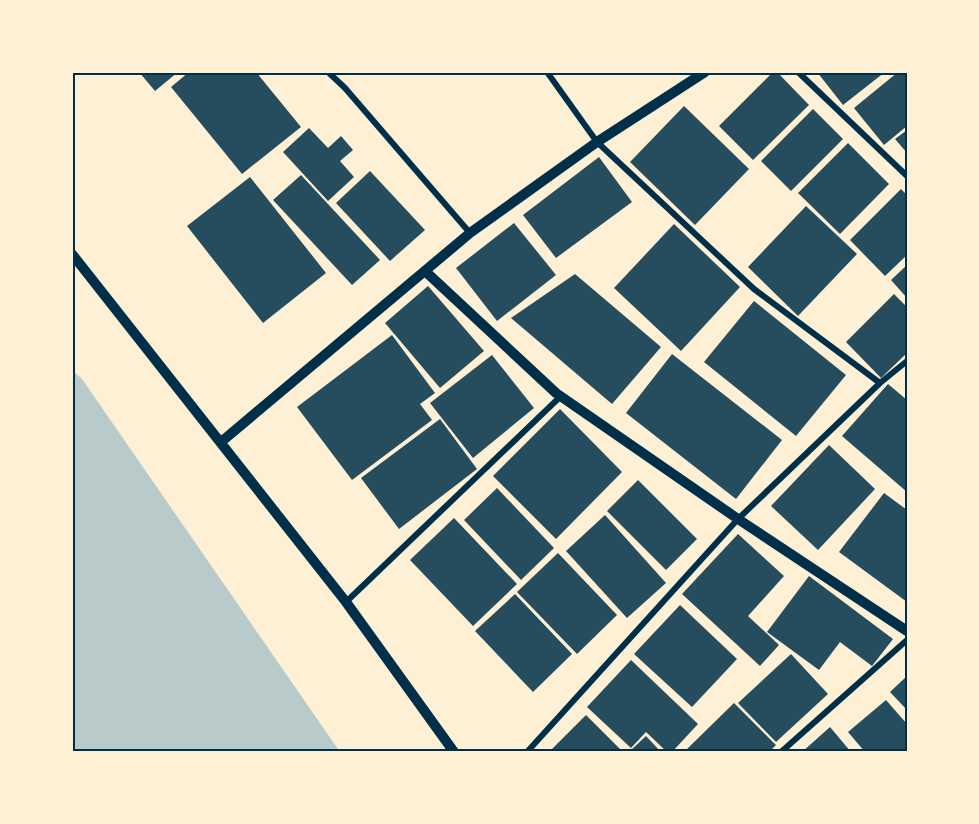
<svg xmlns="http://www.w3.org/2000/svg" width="979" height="824" viewBox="0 0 979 824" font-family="'Roboto Condensed',sans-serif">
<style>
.green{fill:#b9caca}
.building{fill:#264d5e}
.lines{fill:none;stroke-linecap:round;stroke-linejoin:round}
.minor{stroke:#003049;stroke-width:6}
.tertiary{stroke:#003049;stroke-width:10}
.neatline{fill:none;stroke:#003049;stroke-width:2}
</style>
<rect width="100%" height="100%" fill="#fdf0d5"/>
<path class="green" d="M 72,370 L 82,379 L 340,752 L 72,752 Z"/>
<path class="building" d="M 139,72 L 178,72 L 155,91 Z
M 189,72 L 256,72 L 301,127 L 242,174 L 171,87 Z
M 773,72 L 777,72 L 809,105 L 753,160 L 719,126 Z
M 817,72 L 885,72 L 843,105 Z
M 898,72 L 907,72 L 907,126 L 884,145 L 854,108 Z
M 684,106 L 749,169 L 695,225 L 630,162 Z
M 813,109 L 843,139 L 791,191 L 761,161 Z
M 309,128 L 328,148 L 341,136 L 353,150 L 340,161 L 354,177 L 328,201 L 283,152 Z
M 907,130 L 907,153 L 895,139 Z
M 848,143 L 889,184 L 840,234 L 798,193 Z
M 599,157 L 632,202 L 556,258 L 523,215 Z
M 370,171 L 425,230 L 390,261 L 336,203 Z
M 301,175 L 380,260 L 352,285 L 273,200 Z
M 250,177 L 326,273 L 263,323 L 187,226 Z
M 901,189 L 907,195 L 907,255 L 885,276 L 850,240 Z
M 806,206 L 857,254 L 798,316 L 748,267 Z
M 514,223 L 556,275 L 497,321 L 456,268 Z
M 674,224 L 740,287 L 681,351 L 614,288 Z
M 907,265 L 907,298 L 891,280 Z
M 575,274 L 661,347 L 612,404 L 511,318 Z
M 428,286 L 484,351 L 440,388 L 385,323 Z
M 894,294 L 907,307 L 907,353 L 881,378 L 846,342 Z
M 754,301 L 846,375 L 796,436 L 704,362 Z
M 392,335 L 435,393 L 420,404 L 432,420 L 352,480 L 297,407 Z
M 672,354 L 782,440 L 736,499 L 626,413 Z
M 492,355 L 534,408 L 473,458 L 430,403 Z
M 888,384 L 907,400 L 907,492 L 842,436 Z
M 560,409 L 622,472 L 556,539 L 493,476 Z
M 440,419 L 477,469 L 399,529 L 361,478 Z
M 829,445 L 875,489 L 818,550 L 771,506 Z
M 638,480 L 697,539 L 666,570 L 607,511 Z
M 497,488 L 554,548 L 521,580 L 464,520 Z
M 884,493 L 907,510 L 907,602 L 839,552 Z
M 605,515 L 666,583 L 627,618 L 566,551 Z
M 454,518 L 517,584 L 473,626 L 410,560 Z
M 738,534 L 784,576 L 748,616 L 779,645 L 760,666 L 682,594 Z
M 558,553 L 617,615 L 577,654 L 517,592 Z
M 809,576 L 893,639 L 872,666 L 840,642 L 819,670 L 767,632 Z
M 515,594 L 572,654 L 533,692 L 475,631 Z
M 680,605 L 737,659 L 692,707 L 634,654 Z
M 791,654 L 828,694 L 776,742 L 738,703 Z
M 631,660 L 698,724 L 672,752 L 667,752 L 646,732 L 631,748 L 587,707 Z
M 907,676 L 907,710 L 890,692 Z
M 886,700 L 907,724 L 907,752 L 865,752 L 848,732 Z
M 734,703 L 776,745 L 769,752 L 690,752 L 687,749 Z
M 586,715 L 623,752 L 549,752 Z
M 830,727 L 851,752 L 802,752 Z
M 646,736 L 661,752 L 629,752 Z"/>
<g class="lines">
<path class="minor" d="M 328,72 L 345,88 L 470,233
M 547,72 L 597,142 L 754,289 L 880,383
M 798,72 L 907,176
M 346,602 L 561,396
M 527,752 L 738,519 L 880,383 L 907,361
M 781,752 L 907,640"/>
<path class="tertiary" d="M 72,254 L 346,602 L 454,752
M 425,271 L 556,393 L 738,519 L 907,631
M 221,442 L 470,233 L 597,142 L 705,72"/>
</g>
<rect width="979" height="824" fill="none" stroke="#fdf0d5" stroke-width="147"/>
<rect x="74" y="74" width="832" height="676" class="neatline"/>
</svg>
